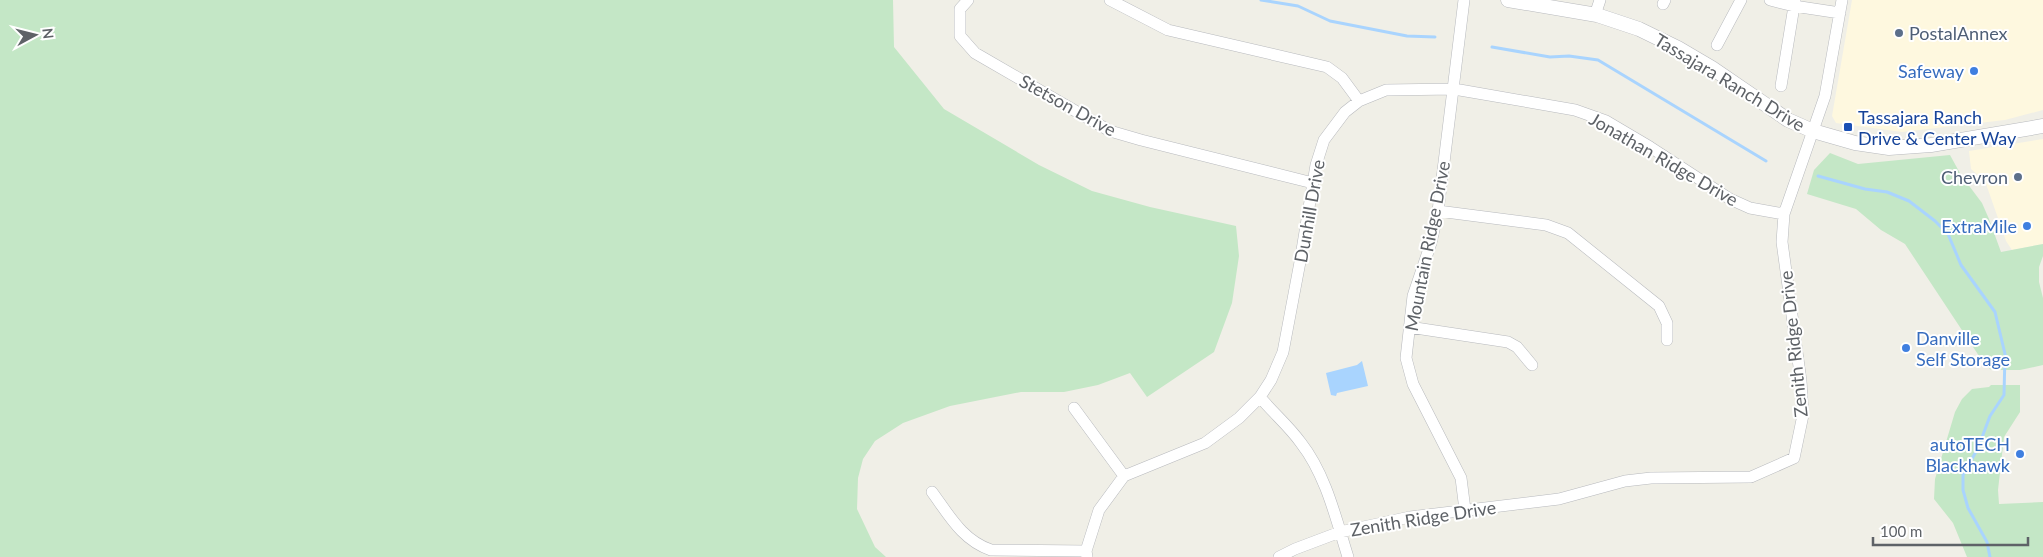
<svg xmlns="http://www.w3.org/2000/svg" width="2043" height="557" viewBox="0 0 2043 557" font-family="Lato,sans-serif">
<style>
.commercial{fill:#fef8df}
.green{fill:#c4e7c6}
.water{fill:#a9d4fe}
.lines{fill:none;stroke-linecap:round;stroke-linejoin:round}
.stream{stroke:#a9d4fe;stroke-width:3}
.minor-casing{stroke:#b7b9bd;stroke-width:12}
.tertiary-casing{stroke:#b7b9bd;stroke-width:15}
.minor{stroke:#fff;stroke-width:11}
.tertiary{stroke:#fff;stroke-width:14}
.service-dot{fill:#5c6f8a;stroke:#fff;stroke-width:2}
.shop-dot{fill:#3f7fe0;stroke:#fff;stroke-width:2}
.transit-dot{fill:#1a4fb4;stroke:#fff;stroke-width:2}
.labels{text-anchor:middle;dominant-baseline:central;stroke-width:4;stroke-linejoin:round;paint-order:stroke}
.service-label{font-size:18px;fill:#4e5e75;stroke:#fff;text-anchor:start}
.shop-label{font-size:18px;fill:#366cbe;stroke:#fff;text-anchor:end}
.street-label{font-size:18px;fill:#5e6267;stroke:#fff}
.transit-label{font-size:18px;fill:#164399;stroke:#fff;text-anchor:start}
</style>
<rect width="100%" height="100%" fill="#f0efe7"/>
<path class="commercial" d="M 1852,0 L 2043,0 L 2043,110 L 2005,120 L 1902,132 L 1836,123 L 1832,116 Z
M 2043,139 L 2043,244 L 2012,250 L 2006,241 L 1985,181 L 1971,169 L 1969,151 Z"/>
<path class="green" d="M 0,0 L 893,0 L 894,47 L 944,109 L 1039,165 L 1092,191 L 1150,207 L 1236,226 L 1239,256 L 1232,303 L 1214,352 L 1147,397 L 1130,373 L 1098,385 L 1064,392 L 1021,392 L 950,406 L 903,423 L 875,441 L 863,459 L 858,478 L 857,509 L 875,547 L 886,557 L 0,557 Z
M 1830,153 L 1858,164 L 1950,155 L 1961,175 L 1982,203 L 1989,219 L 2001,252 L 2043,244 L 2043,256 L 2039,267 L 2039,282 L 2043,298 L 2043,365 L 2020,370 L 1991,370 L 1983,362 L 1905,244 L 1881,230 L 1856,209 L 1807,194 L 1814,170 Z
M 1991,385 L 2020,385 L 2020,412 L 2004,437 L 1998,490 L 1999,504 L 2043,502 L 2043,557 L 1967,557 L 1953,523 L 1934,499 L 1935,479 L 1955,412 L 1962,399 L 1972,389 L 1989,387 Z"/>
<path class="water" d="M 1362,361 L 1368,386 L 1337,393 L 1336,396 L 1331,395 L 1326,373 L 1357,365 Z"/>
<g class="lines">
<path class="stream" d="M 1261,0 L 1298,6 L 1330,21 L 1407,36 L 1435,37
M 1492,47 L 1550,57 L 1569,56 L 1598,60 L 1766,161
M 1818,176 L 1865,189 L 1887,192 L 1909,201 L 1935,221 L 1948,234 L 1961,265 L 1995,312 L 2005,354 L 2004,395 L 1990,416 L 1978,448 L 1963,475 L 1963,490 L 1968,508 L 1987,542 L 1990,557"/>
<defs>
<path id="minor" d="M 968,0 L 960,9 L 960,36 L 975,53 L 1110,131 L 1141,140 L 1313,183
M 1110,0 L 1168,30 L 1327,67 L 1342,78 L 1359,101
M 1464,0 L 1438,211 L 1431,243 L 1413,296 L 1406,358 L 1413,384 L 1461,478 L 1465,510
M 1770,0 L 1794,6 L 1840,13
M 1663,4 L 1665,0
M 1595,15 L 1600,0
M 1717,45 L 1741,0
M 1781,86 L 1795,0
M 1438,211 L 1546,225 L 1568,233 L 1659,306 L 1667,323 L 1667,340
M 1409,327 L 1508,342 L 1517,347 L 1532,365
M 1260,397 L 1271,380 L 1283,352 L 1300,262 L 1316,165 L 1324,140 L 1345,112 L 1359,101 L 1386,90 L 1454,89 L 1575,110 L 1606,121 L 1650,147 L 1730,199 L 1750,208 L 1784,214
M 1074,408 L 1124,476
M 932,492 C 949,515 962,540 991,550 L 1086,551
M 1087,557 L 1086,551 L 1099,510 L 1124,476 L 1205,443 L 1239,418 L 1260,397 C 1273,413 1289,426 1301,443 C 1326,475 1336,519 1348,557
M 1279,557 L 1295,549 L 1340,532 L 1410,517 L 1559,499 L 1625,481 L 1651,478 L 1751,477 L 1794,458 L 1803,415 L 1801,381 L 1782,242 L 1784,214 L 1825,96 L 1842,0"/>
<path id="tertiary" d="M 1508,0 L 1597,15 L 1639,29 L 1678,48 L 1712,68 L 1788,120 L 1813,131 L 1855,143 L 1889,148 L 1931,145 L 2043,126"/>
</defs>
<use href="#minor" class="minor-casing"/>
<use href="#tertiary" class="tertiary-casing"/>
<use href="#minor" class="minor"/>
<use href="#tertiary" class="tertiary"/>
</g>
<g class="service-dot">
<circle cx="1899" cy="33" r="5"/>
<circle cx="2018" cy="177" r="5"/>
</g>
<g class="shop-dot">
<circle cx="1974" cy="71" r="5"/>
<circle cx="2027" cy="226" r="5"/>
<circle cx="1906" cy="348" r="5"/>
<circle cx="2020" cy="454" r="5"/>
</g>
<rect class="transit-dot" x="1843" y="122" width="10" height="10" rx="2.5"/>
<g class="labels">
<g class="service-label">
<text x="1909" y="33">PostalAnnex</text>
<text x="2008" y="177" text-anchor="end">Chevron</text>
</g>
<g class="shop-label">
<text x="1964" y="71">Safeway</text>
<text x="2017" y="226">ExtraMile</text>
<text x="1916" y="338" text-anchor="start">Danville<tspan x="1916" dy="21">Self Storage</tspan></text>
<text x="2010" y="444">autoTECH<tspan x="2010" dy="21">Blackhawk</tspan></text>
</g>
<g class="street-label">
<text transform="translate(1730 82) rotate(31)">Tassajara Ranch Drive</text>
<text transform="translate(1068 105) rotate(29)">Stetson Drive</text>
<text transform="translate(1664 159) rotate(30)">Jonathan Ridge Drive</text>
<text transform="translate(1309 211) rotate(-80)">Dunhill Drive</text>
<text transform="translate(1427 246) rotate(-79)">Mountain Ridge Drive</text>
<text transform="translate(1793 344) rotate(-96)">Zenith Ridge Drive</text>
<text transform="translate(1423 518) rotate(-9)">Zenith Ridge Drive</text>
</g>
<g class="transit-label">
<text x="1858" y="117">Tassajara Ranch<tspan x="1858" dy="21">Drive &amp; Center Way</tspan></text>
</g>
</g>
<g transform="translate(35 35) rotate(83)" stroke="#ffffff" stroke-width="4" paint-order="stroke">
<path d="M0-4L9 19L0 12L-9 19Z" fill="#5e6267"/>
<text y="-8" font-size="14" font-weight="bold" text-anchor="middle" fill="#5e6267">N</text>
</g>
<path d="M1873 537v8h155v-8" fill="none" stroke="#5e6267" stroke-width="2.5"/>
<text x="1880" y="537" font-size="15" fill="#5e6267" stroke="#ffffff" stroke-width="4" paint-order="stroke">100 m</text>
</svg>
